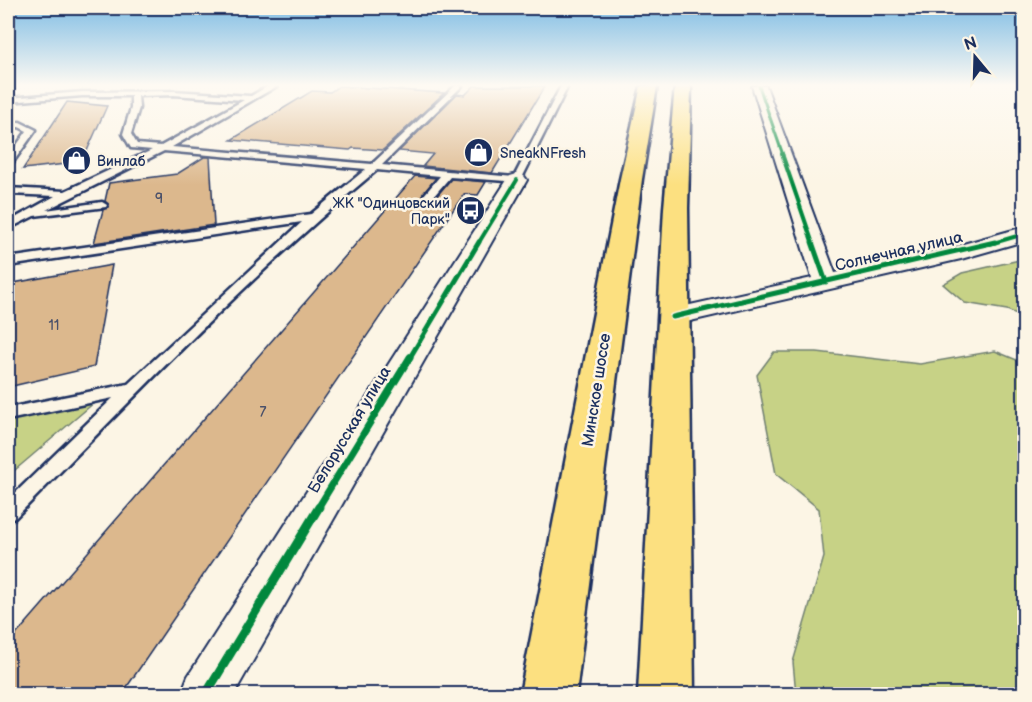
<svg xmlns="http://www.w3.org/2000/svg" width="1032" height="702" viewBox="0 0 1032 702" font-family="'Balsamiq Sans',sans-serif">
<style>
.green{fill:#c7d286;stroke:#718072;stroke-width:1.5}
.building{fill:#dcb88d;stroke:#1b2f5e;stroke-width:1.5}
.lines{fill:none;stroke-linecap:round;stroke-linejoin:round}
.lane-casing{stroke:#1b2f5e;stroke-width:5}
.street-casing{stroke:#1b2f5e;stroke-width:4}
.highway-casing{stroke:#1b2f5e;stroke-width:5}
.lane{fill:#fcf5e5;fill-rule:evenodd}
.street{fill:#fcf5e5;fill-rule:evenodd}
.highway{fill:#fce080;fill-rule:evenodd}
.cycleway-far4-casing{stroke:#fcf5e5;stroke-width:5}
.cycleway-far3-casing{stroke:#fcf5e5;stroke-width:6}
.cycleway-far2-casing{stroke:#fcf5e5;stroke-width:8}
.cycleway-far1-casing{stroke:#fcf5e5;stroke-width:10}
.cycleway-casing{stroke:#fcf5e5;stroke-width:13}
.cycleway-far4{stroke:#00873e;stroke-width:3}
.cycleway-far3{stroke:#00873e;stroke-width:4}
.cycleway-far2{stroke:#00873e;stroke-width:5}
.cycleway-far1{stroke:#00873e;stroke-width:7}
.cycleway{stroke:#00873e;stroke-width:9}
.labels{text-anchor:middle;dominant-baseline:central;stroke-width:5;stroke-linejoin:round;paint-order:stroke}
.far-poi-label{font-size:14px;fill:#1b2f5e;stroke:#fcf5e5;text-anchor:start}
.number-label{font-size:14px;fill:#4b516a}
.street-label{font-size:16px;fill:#1b2f5e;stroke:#fcf5e5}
</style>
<rect width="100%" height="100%" fill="#fcf5e5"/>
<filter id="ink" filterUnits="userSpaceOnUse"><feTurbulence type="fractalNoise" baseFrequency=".0167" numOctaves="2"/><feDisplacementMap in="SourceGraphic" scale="12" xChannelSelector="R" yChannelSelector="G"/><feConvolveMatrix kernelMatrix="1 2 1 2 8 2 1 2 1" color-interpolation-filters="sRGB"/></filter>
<g filter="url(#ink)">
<path class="green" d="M 1024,259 L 1024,317 L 1007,310 L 965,303 L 943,284 L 962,273 Z
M 995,351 L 1024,363 L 1024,694 L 796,694 L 793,662 L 824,557 L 819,509 L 776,474 L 757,375 L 774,352 L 817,352 L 920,364 Z
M 95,402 L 8,476 L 8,420 Z"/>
<path class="building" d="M 339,86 L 444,93 L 383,150 L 353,148 L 350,150 L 231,140 L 312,91 L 330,92 Z
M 474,86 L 545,86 L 492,173 L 423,166 L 433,154 L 399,151 L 457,94 L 465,95 Z
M 67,102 L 107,106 L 82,162 L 23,169 Z
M 204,157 L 210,157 L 214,225 L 94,243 L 103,210 L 109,206 L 105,201 L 109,183 L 177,174 Z
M 415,176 L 436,178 L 422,195 L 430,200 L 435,198 L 451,179 L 486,182 L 478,195 L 464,194 L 122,694 L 8,694 L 8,644 Z
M 112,265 L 94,367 L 8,387 L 8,284 Z"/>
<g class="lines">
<defs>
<path id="lane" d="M 268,86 L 277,86 L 172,147 L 372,164 L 455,86 L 462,86 L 382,165 L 514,177 L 561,86 L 568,86 L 520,182 L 450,177 L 433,197 L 429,198 L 424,195 L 440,176 L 377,170 C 248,277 132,399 15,518 L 8,520 L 8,500 L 113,398 L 8,420 L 8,408 L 128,384 L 302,222 L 8,266 L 8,258 L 311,214 L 366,169 L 164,151 L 46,210 L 102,202 L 107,205 L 106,207 L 34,216 L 8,229 L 8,222 L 55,196 L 8,194 L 8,188 L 65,191 L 152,150 L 131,148 L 123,134 L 131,108 L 131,96 L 82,96 L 8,102 L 8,98 L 82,92 L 174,91 L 251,96 ZM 174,95 L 244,100 L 161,146 L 137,144 L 131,134 L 139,108 L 138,96 Z
M 20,122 L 36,130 L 11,165 L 8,166 L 8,157 L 27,131 L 19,127 L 8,128 L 8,124 Z"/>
<path id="street" d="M 752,86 L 766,86 L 835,273 L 956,246 L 1024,227 L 1024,241 L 961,259 L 673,325 L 663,323 L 659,317 L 663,311 L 812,278 Z
M 517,174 L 524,176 L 527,180 L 234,694 L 181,694 L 188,676 L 507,180 L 510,176 Z"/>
<path id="highway" d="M 641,86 L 657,86 L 642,179 L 576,694 L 520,694 L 620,179 Z
M 675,86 L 691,86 L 688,208 L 694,694 L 638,694 L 664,208 Z"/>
</defs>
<use href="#lane" class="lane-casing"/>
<use href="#street" class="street-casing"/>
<use href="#highway" class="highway-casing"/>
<use href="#lane" class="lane"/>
<use href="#street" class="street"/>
<use href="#highway" class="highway"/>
<defs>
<path id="cycleway-far4" d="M 759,86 L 783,155"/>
<path id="cycleway-far3" d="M 782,154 L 813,244
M 478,244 L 517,180
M 990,244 L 1024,234"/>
<path id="cycleway-far2" d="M 812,242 L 826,282
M 673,317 L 995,242
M 409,359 L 479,242"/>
<path id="cycleway-far1" d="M 318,508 L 410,357"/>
<path id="cycleway" d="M 206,694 L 319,507"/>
</defs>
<use href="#cycleway-far4" class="cycleway-far4-casing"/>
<use href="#cycleway-far3" class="cycleway-far3-casing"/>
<use href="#cycleway-far2" class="cycleway-far2-casing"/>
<use href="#cycleway-far1" class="cycleway-far1-casing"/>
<use href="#cycleway" class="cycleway-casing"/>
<use href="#cycleway-far4" class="cycleway-far4"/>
<use href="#cycleway-far3" class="cycleway-far3"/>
<use href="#cycleway-far2" class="cycleway-far2"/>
<use href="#cycleway-far1" class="cycleway-far1"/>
<use href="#cycleway" class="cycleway"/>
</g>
</g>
<linearGradient id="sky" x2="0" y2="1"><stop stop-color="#7ebce4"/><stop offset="0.46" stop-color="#fefaf3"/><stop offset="1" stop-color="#fefaf3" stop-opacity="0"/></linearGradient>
<rect width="1032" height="185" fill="url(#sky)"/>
<defs>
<symbol id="shop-disc" viewBox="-11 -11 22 22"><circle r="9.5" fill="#1b2f5e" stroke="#fcf5e5"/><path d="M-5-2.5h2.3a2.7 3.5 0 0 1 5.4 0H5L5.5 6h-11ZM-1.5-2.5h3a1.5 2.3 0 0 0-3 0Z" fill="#fff"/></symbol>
<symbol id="bus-disc" viewBox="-11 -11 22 22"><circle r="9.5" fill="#1b2f5e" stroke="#fcf5e5"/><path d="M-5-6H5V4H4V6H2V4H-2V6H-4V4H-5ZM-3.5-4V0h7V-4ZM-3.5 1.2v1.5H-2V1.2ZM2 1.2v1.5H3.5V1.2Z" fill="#fff"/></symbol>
</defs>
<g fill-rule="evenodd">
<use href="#shop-disc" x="462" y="136" width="33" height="33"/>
<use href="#shop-disc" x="60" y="144" width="33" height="33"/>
<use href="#bus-disc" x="454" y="194" width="33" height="33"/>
</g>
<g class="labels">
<g class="far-poi-label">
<text x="500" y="153">SneakNFresh</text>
<text x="97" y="161">Винлаб</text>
<text x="450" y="203" text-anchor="end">ЖК "Одинцовский<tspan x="450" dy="16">Парк"</tspan></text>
</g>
<g class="number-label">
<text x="159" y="198">9</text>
<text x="54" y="325">11</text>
<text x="263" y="412">7</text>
</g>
<g class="street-label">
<text transform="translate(899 252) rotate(-13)">Солнечная улица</text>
<text transform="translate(597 390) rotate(-81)">Минское шоссе</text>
<text transform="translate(350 430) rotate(-59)">Белорусская улица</text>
</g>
</g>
<rect width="1032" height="702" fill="none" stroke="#fcf5e5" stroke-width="30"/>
<rect x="15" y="15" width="1002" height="672" fill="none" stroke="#1b2f5e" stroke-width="2" filter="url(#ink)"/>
<g transform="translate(975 57) rotate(341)" stroke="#fcf5e5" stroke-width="4.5" paint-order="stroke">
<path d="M0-4.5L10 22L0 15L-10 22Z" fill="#1b2f5e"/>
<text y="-9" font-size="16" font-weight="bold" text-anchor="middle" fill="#1b2f5e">N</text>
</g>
</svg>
